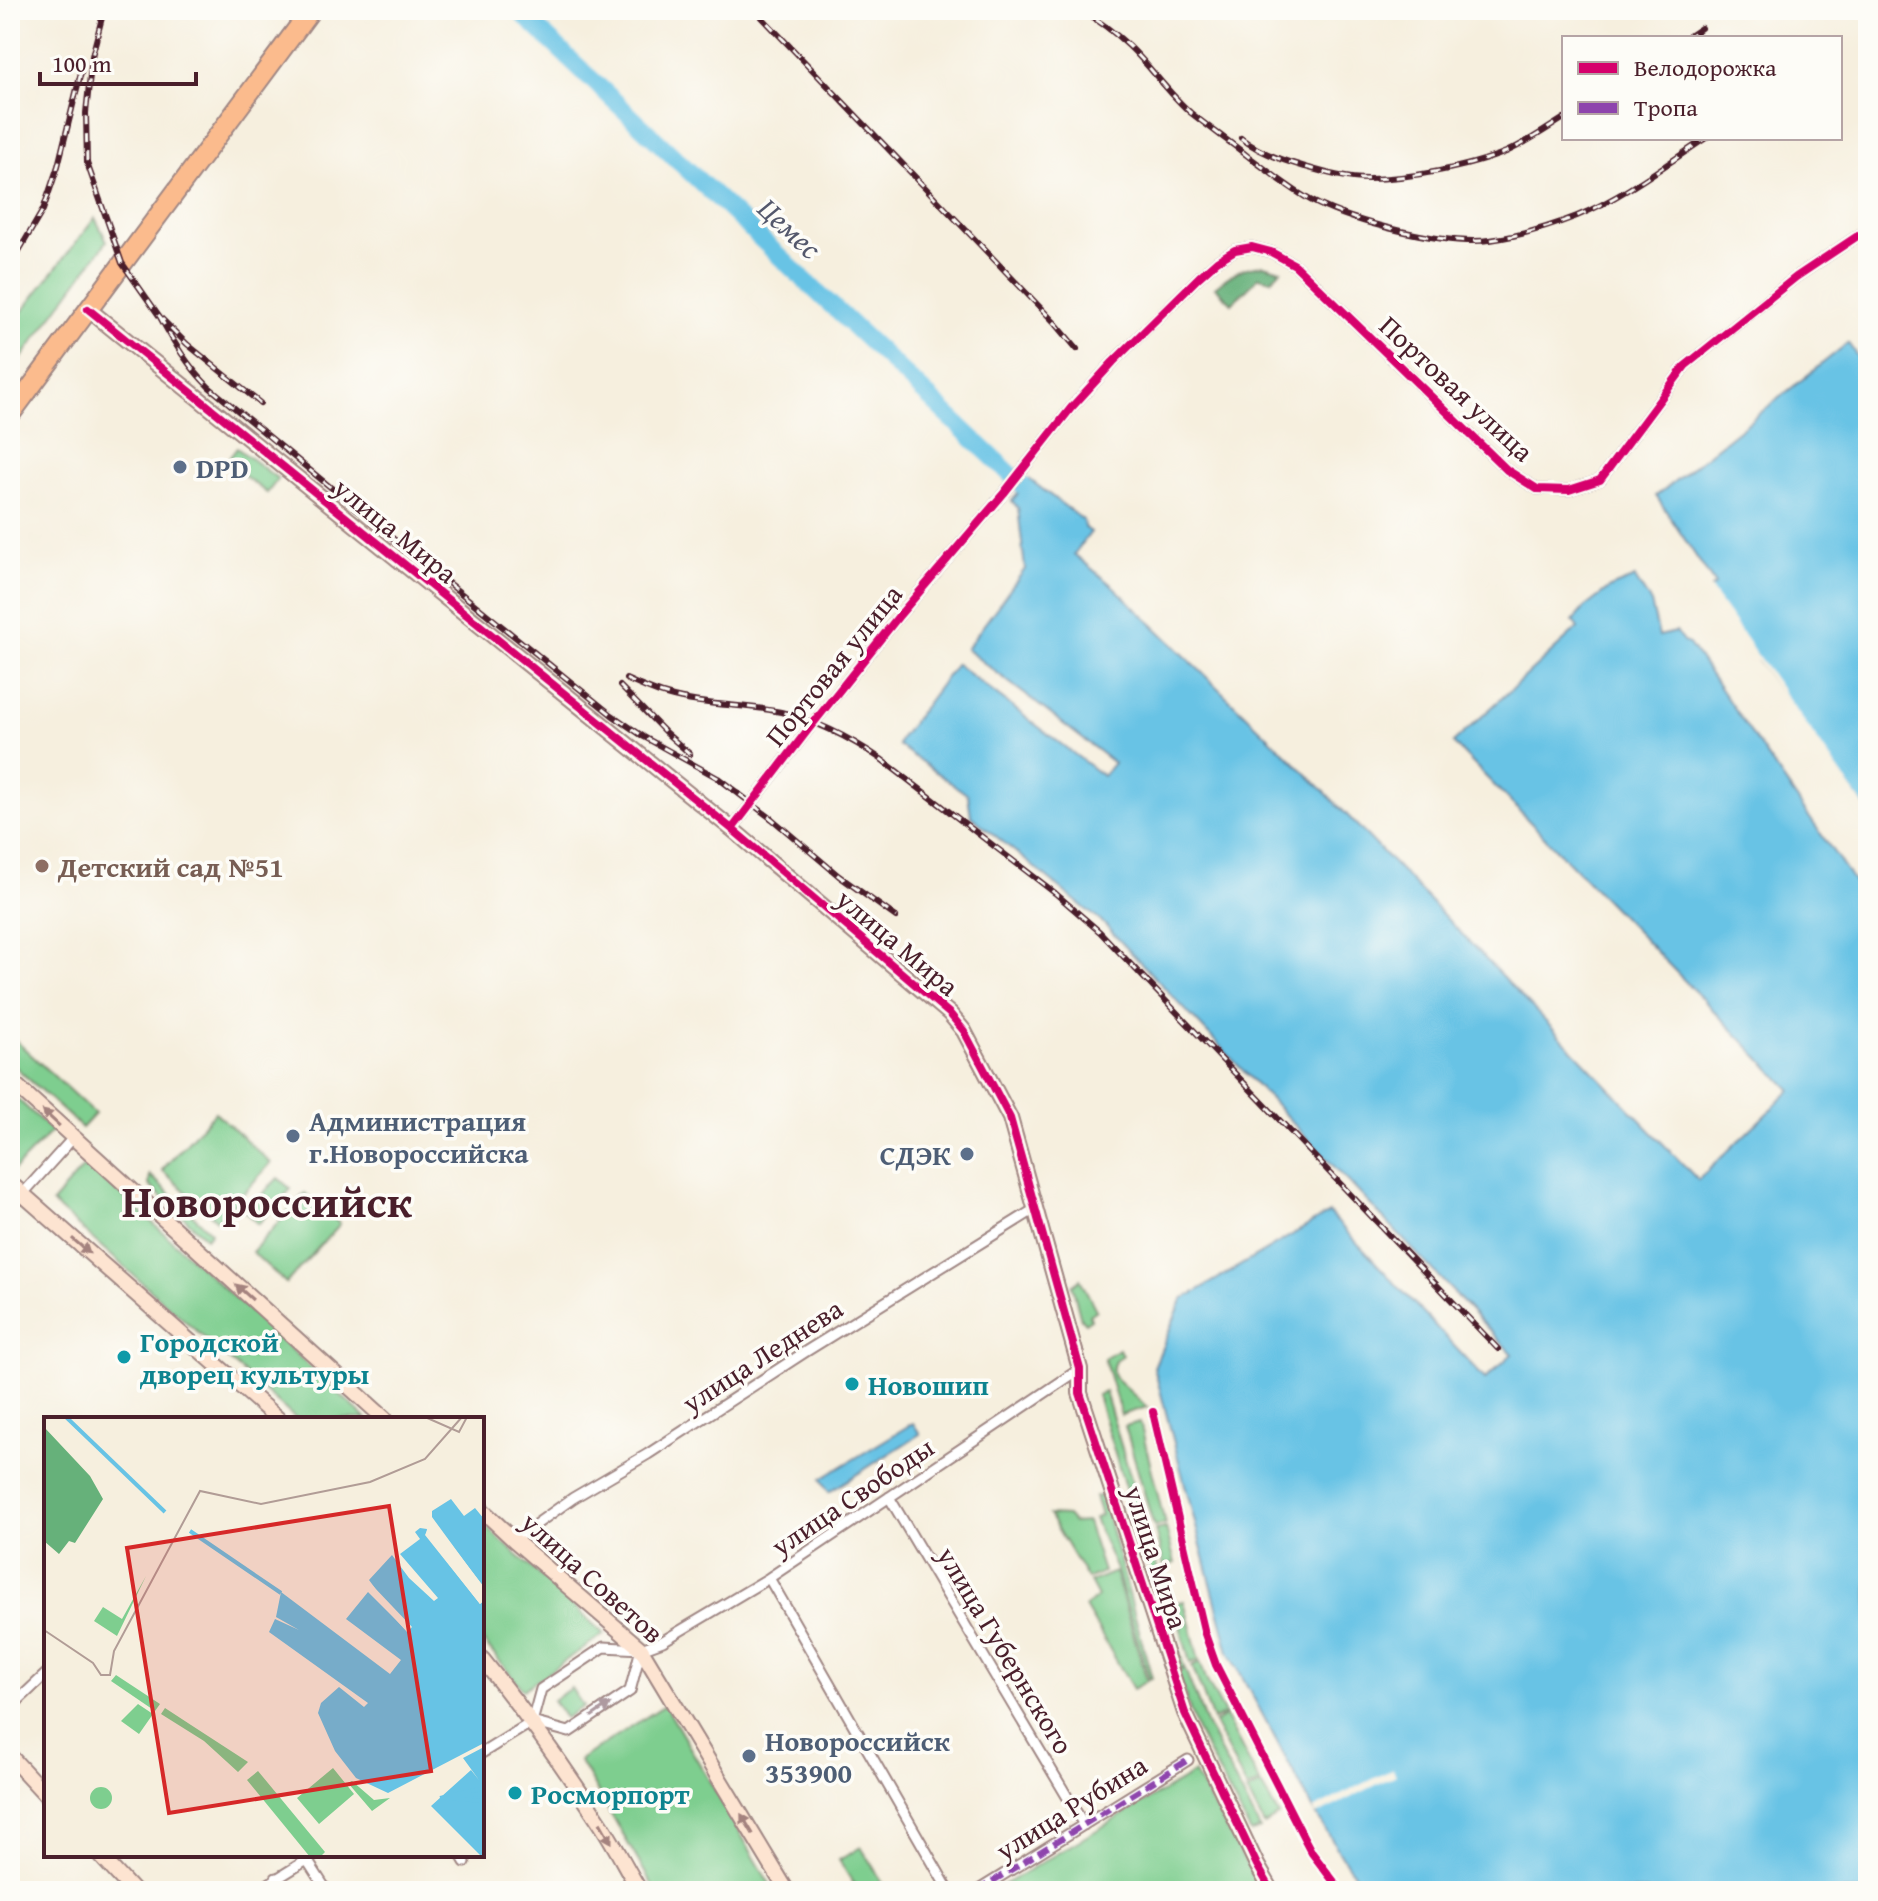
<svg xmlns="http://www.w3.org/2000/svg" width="1878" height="1901" viewBox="0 0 1878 1901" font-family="'Gentium Book Plus',serif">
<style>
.green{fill:#7ece8f;stroke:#64765d;stroke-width:2}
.forest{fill:#66b17a;stroke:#586852;stroke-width:2}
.water{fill:#67c3e5;stroke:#587188;stroke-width:2}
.pier{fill:#f6efde}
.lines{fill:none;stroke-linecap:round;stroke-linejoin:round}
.river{stroke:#67c3e5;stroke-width:18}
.street-casing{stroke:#a08784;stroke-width:13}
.secondary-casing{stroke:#a08784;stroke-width:18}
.highway-casing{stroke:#a08784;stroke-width:22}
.street{stroke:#fff;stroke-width:9}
.secondary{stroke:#fde4d1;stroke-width:14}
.highway{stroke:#fbbb8d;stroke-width:18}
.rail-casing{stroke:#4a1f2b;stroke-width:6}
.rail{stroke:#fdfcf7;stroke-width:3;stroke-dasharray:9;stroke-linecap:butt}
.quiet{stroke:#8e44ad;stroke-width:6;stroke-dasharray:12 6;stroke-linecap:butt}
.cycleway-casing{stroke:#fdfcf7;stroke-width:13}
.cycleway{stroke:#d6006c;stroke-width:8}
.oneway{fill:#a4827e}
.oneway2{fill:#ae9aa0}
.service-dot{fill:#5c6f8a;stroke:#fdfcf7;stroke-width:3}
.education-dot{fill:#8d6e63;stroke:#fdfcf7;stroke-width:3}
.culture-dot{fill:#0f9aa8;stroke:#fdfcf7;stroke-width:3}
.labels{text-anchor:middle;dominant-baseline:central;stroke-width:7;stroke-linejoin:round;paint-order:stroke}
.street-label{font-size:28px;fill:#4a1f2b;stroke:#fdfcf7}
.service-label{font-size:28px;font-weight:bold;fill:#4e5e75;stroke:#fdfcf7;text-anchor:start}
.education-label{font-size:28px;font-weight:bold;fill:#785e54;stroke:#fdfcf7;text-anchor:start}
.culture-label{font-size:28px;font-weight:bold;fill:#0d838f;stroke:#fdfcf7;text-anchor:start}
.water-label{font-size:30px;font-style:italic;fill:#54586c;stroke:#fdfcf7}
.town-label{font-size:44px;font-weight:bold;fill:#4a1f2b;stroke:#fdfcf7}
.inset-river{fill:none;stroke:#67c3e5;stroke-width:4}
.inset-road{fill:none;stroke:#b19c96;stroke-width:2}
.view{fill:#d62828;fill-opacity:0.15;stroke:#d62828;stroke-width:4}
.inset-edge{fill:none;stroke:#4a1f2b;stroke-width:4}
</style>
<rect width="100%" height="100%" fill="#fdfcf7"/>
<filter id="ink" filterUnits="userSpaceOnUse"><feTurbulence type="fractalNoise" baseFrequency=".0125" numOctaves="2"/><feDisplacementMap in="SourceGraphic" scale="16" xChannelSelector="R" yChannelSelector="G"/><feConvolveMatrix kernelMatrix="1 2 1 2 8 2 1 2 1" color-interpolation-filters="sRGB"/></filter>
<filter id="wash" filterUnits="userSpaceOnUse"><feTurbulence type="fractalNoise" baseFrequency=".006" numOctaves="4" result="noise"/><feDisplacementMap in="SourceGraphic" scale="32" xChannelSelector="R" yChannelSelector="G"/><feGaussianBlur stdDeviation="1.8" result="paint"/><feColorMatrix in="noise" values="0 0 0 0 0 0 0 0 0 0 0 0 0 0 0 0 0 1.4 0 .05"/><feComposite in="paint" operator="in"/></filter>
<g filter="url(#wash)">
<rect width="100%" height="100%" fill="#f6efde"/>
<path class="green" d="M 95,218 L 107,241 L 10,374 L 10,327 Z
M 237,448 L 278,479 L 267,493 L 226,462 Z
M 14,1039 L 95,1114 L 82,1128 L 10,1062 L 10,1043 Z
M 10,1092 L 52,1131 L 13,1171 L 10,1169 Z
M 215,1112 L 271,1163 L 218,1221 L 162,1170 Z
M 87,1163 L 367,1419 L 296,1419 L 52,1203 Z
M 150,1175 L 211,1232 L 206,1238 L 149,1185 Z
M 278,1178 L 291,1189 L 258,1224 L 245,1212 Z
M 305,1193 L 340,1224 L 286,1283 L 252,1252 Z
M 1080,1279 L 1096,1310 L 1089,1315 L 1091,1319 L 1085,1323 L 1081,1319 L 1072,1285 Z
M 1119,1349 L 1122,1356 C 1113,1359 1111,1369 1114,1377 L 1147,1407 L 1121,1415 L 1104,1358 Z
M 1105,1392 L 1149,1538 L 1184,1667 L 1176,1669 L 1141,1540 L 1097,1395 Z
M 1140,1422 L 1165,1524 L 1154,1527 L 1125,1426 Z
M 1102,1495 L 1152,1678 L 1149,1679 L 1117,1572 L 1094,1519 L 1101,1515 L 1095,1497 Z
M 1049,1515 L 1067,1516 L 1073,1523 L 1087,1522 L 1103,1572 L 1087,1579 Z
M 482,1523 L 604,1634 L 523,1690 L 482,1640 Z
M 1166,1528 L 1175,1563 L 1164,1566 L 1155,1530 Z
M 1115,1572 L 1147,1681 L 1133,1689 L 1085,1607 L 1098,1597 L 1090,1582 Z
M 1184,1601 L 1199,1660 L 1190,1663 L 1174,1603 Z
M 1200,1662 L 1207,1681 L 1225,1714 L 1213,1720 L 1192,1666 Z
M 1185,1669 L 1207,1726 L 1260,1829 L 1251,1833 L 1197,1731 L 1177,1671 Z
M 571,1688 L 583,1706 L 565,1718 L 553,1700 Z
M 665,1705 L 774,1891 L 656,1891 L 579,1760 Z
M 1225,1716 L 1260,1783 L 1247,1789 L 1214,1723 Z
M 1194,1773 L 1262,1891 L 993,1891 Z
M 1261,1785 L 1279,1816 L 1264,1825 L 1247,1792 Z
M 861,1847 L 884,1885 L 874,1891 L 858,1891 L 839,1860 Z"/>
<path class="forest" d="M 1264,265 L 1281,270 L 1271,280 L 1259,277 L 1232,303 L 1215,287 C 1231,274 1243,266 1264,265 Z"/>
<path class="water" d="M 1848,343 L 1868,372 L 1868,813 L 1707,591 L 1715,585 L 1656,496 Z
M 1029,479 L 1083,520 L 1084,527 L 1091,532 L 1074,554 L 1114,587 L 1322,789 L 1698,1180 L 1791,1090 L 1453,743 L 1578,628 L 1573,621 L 1584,608 L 1610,588 L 1635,578 L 1651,603 L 1659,636 L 1676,632 L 1683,642 L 1689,644 L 1864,896 L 1868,894 L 1868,1891 L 1369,1891 L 1348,1866 L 1313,1809 L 1229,1652 L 1154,1367 L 1182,1300 L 1329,1213 L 1485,1379 L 1512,1354 L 1104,924 L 971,816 L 968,795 L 898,745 L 900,739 L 956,664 L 1103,776 L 1114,763 L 966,649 L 1025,569 L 1018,508 L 1012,501 Z
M 913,1423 L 920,1434 L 829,1492 L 821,1479 Z"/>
<path class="pier" d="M 1708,585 L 1868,812 L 1868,817 L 1865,815 L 1757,661 L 1742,657 L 1703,592 L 1704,588 Z
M 1393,1769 L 1396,1775 L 1316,1815 L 1313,1809 Z"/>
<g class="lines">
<path class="river" d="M 518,10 L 1023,486"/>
</g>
</g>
<g filter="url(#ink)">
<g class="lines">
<defs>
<path id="street" d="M 732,829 L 807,731 L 898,617 L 1004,493 L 1071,408 L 1113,362 L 1199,277 L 1217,261 L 1235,250 L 1252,247 L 1271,252 L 1295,265 L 1507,470 L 1537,489 L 1569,490 L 1600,480 L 1685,366 L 1796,277 L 1868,229
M 10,1208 L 73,1138
M 889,1497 L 1084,1825
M 514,1540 L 573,1498 L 648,1454 L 805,1352 L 1035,1209
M 769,1578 L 949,1891
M 10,1708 L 46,1674
M 532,1722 L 569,1732 L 630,1691 L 641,1649
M 482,1753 L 532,1722 L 541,1689 L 604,1647 L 641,1649 L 663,1641 L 769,1578 L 1080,1369
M 461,1855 L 465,1862
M 307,1860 L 327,1891
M 276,1878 L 283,1891
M 257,1891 L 315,1855
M 977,1891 L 1188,1760"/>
<path id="secondary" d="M 88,309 L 732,829 L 950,1014 L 964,1031 L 1010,1118 L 1080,1369 L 1080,1393 L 1185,1713 L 1257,1865 L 1272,1891
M 10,1080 L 385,1419
M 10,1183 L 278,1419
M 482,1510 L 514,1540 L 641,1649 L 787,1891
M 482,1659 C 524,1711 563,1765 599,1821 C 614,1843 626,1868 640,1891
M 10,1756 L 46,1795
M 100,1855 L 133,1891"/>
<path id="highway" d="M 10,415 L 311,10"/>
</defs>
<use href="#street" class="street-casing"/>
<use href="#secondary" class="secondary-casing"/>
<use href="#highway" class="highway-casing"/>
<use href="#street" class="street"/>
<use href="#secondary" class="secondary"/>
<use href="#highway" class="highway"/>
<defs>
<path id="rail" d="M 104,10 L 92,56 L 86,113 L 87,163 L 122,263 L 160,317 L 187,344 L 260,403
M 755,10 L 1056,324 L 1077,349
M 1081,10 C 1098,20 1115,33 1129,46 C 1151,67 1168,93 1191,113 C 1210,128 1230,142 1249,157 C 1270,172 1291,190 1314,202 C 1353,222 1445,246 1490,240 C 1519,236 1549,227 1577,216 C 1623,197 1665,165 1706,138
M 1187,10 C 1248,19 1308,18 1369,10
M 1686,38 L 1701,28
M 1241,138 C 1258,152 1281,160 1302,166 C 1323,172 1345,179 1368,179 C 1407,179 1470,167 1506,152 C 1526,143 1545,130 1564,118
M 10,266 L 43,210 L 58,166 L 82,68
M 160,317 C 174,343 188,366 209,387 L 380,528 L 612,715 L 644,737 L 718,778 L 772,819 L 839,876 L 896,917
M 626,679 C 639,685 652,691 666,695 C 703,706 743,704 781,712 C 818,721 850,738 881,759 L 1055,893 L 1100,932 L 1498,1349
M 620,686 L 666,733 L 690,754"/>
</defs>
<use href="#rail" class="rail-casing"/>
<use href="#rail" class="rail"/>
<path class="quiet" d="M 977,1891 L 1188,1760"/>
<defs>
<path id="cycleway" d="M 88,309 L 732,829 L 950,1014 L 964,1031 L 1010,1118 L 1080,1369 L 1080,1393 L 1185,1713 L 1257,1865 L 1272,1891
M 732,829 L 807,731 L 898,617 L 1004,493 L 1071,408 L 1113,362 L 1199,277 L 1217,261 L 1235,250 L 1252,247 L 1271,252 L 1295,265 L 1507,470 L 1537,489 L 1569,490 L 1600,480 L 1685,366 L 1796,277 L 1868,229
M 1153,1412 L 1205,1634 L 1216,1665 L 1304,1838 L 1312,1853 L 1341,1891"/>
</defs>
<use href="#cycleway" class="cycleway-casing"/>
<use href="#cycleway" class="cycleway"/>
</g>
<defs><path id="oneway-solid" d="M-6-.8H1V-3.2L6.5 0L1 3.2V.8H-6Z" transform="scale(2)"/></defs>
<g class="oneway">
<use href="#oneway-solid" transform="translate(51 1118) rotate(-137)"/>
<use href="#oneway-solid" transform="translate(81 1246) rotate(41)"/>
<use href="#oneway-solid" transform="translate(244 1292) rotate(-138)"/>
<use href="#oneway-solid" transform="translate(747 1824) rotate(-121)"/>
<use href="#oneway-solid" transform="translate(606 1833) rotate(60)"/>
</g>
<use class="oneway2" href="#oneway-solid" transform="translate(601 1710) rotate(-34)"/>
</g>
<g class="service-dot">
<circle cx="180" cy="467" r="8"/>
<circle cx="293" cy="1136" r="8"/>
<circle cx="967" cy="1154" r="8"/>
<circle cx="749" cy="1756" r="8"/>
</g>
<circle class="education-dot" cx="42" cy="866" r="8"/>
<g class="culture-dot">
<circle cx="124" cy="1357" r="8"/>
<circle cx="852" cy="1384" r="8"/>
<circle cx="515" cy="1793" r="8"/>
</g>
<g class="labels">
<g class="street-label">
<text transform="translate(1457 388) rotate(43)">Портовая улица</text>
<text transform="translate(396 530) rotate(39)">улица Мира</text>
<text transform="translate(833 665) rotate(-51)">Портовая улица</text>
<text transform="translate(898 942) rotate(40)">улица Мира</text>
<text transform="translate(762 1355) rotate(-33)">улица Леднева</text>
<text transform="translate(852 1496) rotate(-34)">улица Свободы</text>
<text transform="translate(1157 1557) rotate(72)">улица Мира</text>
<text transform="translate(593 1577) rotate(42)">улица Советов</text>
<text transform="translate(1006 1650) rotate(59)">улица Губернского</text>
<text transform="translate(1071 1807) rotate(-32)">улица Рубина</text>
</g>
<g class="service-label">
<text x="196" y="467">DPD</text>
<text x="309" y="1120">Администрация<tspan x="309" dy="32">г.Новороссийска</tspan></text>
<text x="951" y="1154" text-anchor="end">СДЭК</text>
<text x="765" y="1740">Новороссийск<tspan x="765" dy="32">353900</tspan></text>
</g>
<g class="education-label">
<text x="58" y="866">Детский сад №51</text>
</g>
<g class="culture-label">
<text x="140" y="1341">Городской<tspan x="140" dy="32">дворец культуры</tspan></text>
<text x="868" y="1384">Новошип</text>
<text x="531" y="1793">Росморпорт</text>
</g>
<g class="water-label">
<text transform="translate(790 228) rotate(43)">Цемес</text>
</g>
<g class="town-label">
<text x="267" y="1201">Новороссийск</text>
</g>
</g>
<g transform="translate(44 1417)">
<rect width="440" height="440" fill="#f6efde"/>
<path d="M 102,159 L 73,219 L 50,204 L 59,190 L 78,202 ZM 72,258 L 116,287 L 111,294 L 67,264 ZM 94,287 L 109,297 L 95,317 L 77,304 ZM 121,291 L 147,308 L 204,345 L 194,355 L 160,324 L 117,297 ZM 289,351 L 310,377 L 275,407 L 253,381 ZM 214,354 L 281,435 L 276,440 L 266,440 L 203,363 ZM 308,364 L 330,383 L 346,381 L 328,394 L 304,366 ZM46 381a11 11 0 1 1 22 0a11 11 0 1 1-22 0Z" fill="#7ece8f"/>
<path d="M 0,10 L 46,59 L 59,82 L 31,126 L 25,124 L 15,137 L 0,124 Z" fill="#66b17a"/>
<path d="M 407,82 L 420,99 L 431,91 L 440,102 L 440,171 L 388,100 L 388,94 ZM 376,111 L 383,112 L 382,118 L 436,187 L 440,184 L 440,326 L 344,376 L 312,361 L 291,334 L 274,296 L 277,286 L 295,270 L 320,290 L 324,286 L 225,215 L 231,202 L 255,213 L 232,200 L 237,175 L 346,257 L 357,243 L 302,202 L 324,175 L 363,214 L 325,163 L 348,138 L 365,161 L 390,184 L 394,181 L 356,137 L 376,122 L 371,115 ZM 440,330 L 440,440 L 438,440 L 387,389 L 427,353 L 435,363 L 419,341 Z" fill="#67c3e5"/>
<path d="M 388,102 L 440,170 L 440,175 L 406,135 ZM 385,109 L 386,118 L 440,180 L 436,187 L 381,118 ZM 329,169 L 368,210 L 363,215 L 325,173 L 331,178 Z" fill="#f6efde"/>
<path class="inset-river" d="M 22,0 L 121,95M 146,114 L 237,176M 405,380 L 440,377M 396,381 L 440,371M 401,381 L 440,384"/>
<path class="inset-road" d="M 381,0 L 415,15 L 423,0M 0,213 L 49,246 L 57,258 L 66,258 L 70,234 L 156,74 L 217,87 L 326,65 L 381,42 L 418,0"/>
<path class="view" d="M 345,89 L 387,354 L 125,396 L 83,131 Z"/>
<rect width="440" height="440" class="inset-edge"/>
</g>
<rect width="1878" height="1901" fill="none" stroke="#fdfcf7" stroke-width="40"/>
<rect x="1562" y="36" width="280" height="104" fill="#fdfcf7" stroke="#b5a4a5" stroke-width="2"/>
<rect x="1578" y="62" width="40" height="12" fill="#d6006c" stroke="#b5a4a5" stroke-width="2"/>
<text x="1634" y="76" font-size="24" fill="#4a1f2b">Велодорожка</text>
<rect x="1578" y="102" width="40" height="12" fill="#8e44ad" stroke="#b5a4a5" stroke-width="2"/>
<text x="1634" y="116" font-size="24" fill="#4a1f2b">Тропа</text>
<path d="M40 72v12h156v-12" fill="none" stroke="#4a1f2b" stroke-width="4"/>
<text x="52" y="72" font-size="24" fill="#4a1f2b" stroke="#fdfcf7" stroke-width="6" paint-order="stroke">100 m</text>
</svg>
